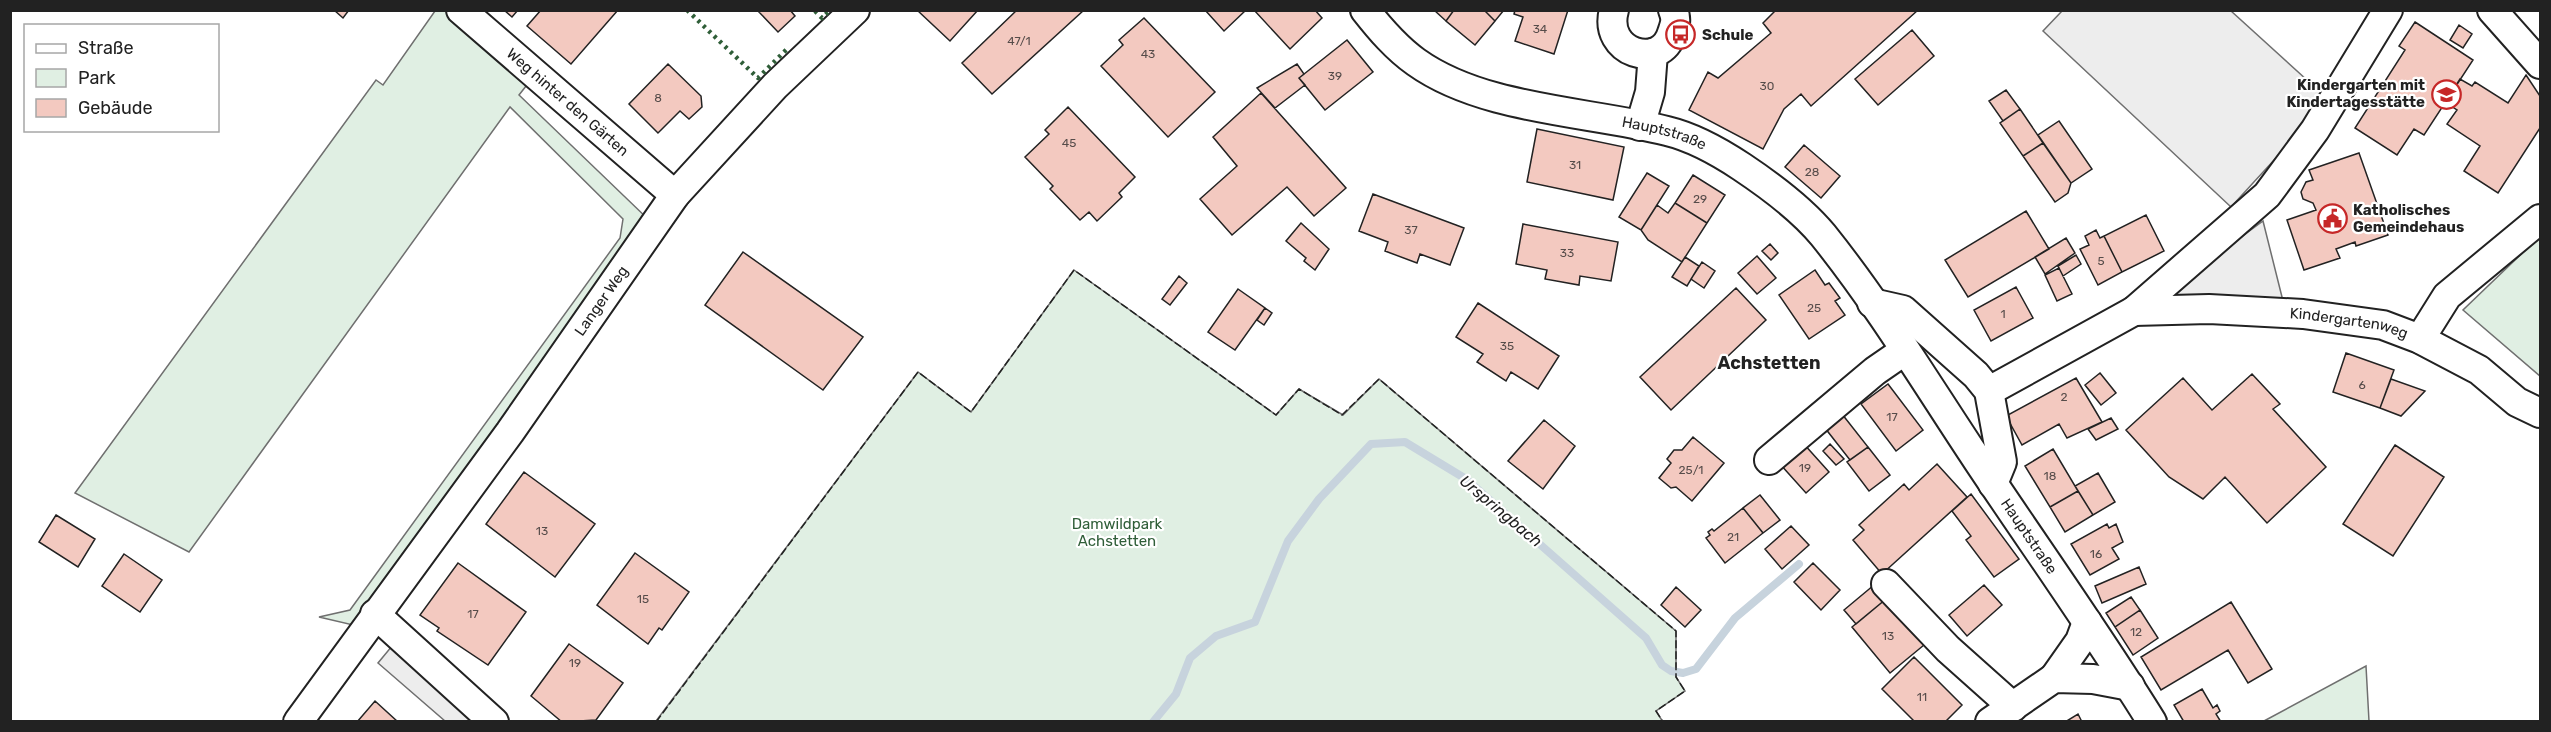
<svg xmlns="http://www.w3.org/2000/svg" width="2551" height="732" viewBox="0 0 2551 732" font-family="Rubik,sans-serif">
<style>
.green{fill:#e0efe3;stroke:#6f6f6f;stroke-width:1.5}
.parking{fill:#ededed;stroke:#6f6f6f;stroke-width:1.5}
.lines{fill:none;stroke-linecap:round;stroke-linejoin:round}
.stream{stroke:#c7d3dd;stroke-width:8}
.building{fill:#f3c9c0;stroke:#222;stroke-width:1.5}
.minor-casing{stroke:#222;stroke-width:32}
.minor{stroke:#fff;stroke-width:28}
.hedge{stroke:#2f5e38;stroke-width:4.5;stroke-dasharray:3 4.5;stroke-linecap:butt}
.fence{stroke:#222;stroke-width:1.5;stroke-dasharray:8 3;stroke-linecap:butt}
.labels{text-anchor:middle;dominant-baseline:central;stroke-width:4.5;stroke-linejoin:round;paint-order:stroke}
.number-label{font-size:12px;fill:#564c4a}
.poi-label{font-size:15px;font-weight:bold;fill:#222;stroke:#fff;text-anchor:start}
.street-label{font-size:15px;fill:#222;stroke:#fff}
.park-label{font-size:15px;fill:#2f5e38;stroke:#fff}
.water-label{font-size:16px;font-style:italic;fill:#222;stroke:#fff}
.quarter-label{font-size:18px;font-weight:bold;fill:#222;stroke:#fff}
</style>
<rect width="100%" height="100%" fill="#fff"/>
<path class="green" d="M 435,11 L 450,11 L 530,81 L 519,95 L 650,221 L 353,625 L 319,617 L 350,610 L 620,238 L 623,219 L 510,107 L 189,552 L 75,493 L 376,80 L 383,85 Z
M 2540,236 L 2540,376 L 2463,310 Z
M 1074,270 L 1276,415 L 1299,389 L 1343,415 L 1379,379 L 1676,631 L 1676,677 L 1685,691 L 1656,711 L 1663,722 L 656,721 L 918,372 L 971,412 Z
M 2366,666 L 2369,721 L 2264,721 Z"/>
<path class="parking" d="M 2062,11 L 2231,11 L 2329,100 L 2231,207 L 2043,31 Z
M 2263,221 L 2284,305 L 2189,298 L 2170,295 L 2191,274 Z
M 392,646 L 477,721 L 445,721 L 378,663 Z"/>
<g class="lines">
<path class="stream" d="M 1153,722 L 1176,694 L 1190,658 L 1216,636 L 1255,622 L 1288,541 L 1319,499 L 1371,444 L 1405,442 L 1466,479 L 1646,638 L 1662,665 L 1671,671 L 1683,673 L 1696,669 L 1735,618 L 1799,564"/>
</g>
<path class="building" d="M 334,10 L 349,10 L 343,18 Z
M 504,10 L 518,10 L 512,17 Z
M 541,10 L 618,10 L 571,64 L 527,26 Z
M 761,10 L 790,10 L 795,16 L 778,32 L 759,12 Z
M 917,10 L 978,10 L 950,41 Z
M 1017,10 L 1084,10 L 992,94 L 962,63 Z
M 1205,10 L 1246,10 L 1224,31 Z
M 1254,10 L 1315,10 L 1322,18 L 1290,49 Z
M 1434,10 L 1454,10 L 1446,21 Z
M 1454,10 L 1484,10 L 1495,21 L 1475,45 L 1446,21 Z
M 1484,10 L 1504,10 L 1495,21 Z
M 1515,10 L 1568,10 L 1554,54 L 1515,41 L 1523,17 L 1514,14 Z
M 1776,10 L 1918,10 L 1811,106 L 1801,94 L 1784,109 L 1763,149 L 1689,110 L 1708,72 L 1718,78 L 1771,33 L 1763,23 Z
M 1144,18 L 1215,92 L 1168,137 L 1101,66 L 1123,45 L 1119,40 Z
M 2415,22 L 2473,60 L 2424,135 L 2414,129 L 2397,155 L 2355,128 L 2405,50 L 2399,46 Z
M 2459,25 L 2472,34 L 2463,48 L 2450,40 Z
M 1912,30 L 1934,56 L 1878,105 L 1855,79 Z
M 1347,40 L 1373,72 L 1325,110 L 1299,78 Z
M 668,64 L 701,96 L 702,107 L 689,119 L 680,111 L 658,133 L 629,104 Z
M 1297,64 L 1304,74 L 1299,78 L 1305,85 L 1275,108 L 1257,88 Z
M 2526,75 L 2540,96 L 2540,128 L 2498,193 L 2464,171 L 2480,146 L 2447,124 L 2457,110 L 2445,102 L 2460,79 L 2472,86 L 2475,82 L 2508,103 Z
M 2006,90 L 2020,109 L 2003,121 L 1989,101 Z
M 1261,93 L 1346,188 L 1314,216 L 1287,187 L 1232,235 L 1200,199 L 1237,166 L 1213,137 Z
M 1068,107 L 1135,177 L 1119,193 L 1122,197 L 1097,221 L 1089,212 L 1080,220 L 1050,189 L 1053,186 L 1025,157 L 1049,134 L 1045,130 Z
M 2020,109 L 2043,143 L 2023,156 L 2000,123 Z
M 2059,121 L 2092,169 L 2071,183 L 2038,135 Z
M 1537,129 L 1624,147 L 1613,200 L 1527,182 Z
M 2043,143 L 2071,183 L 2068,193 L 2055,202 L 2023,156 Z
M 1804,145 L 1840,176 L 1821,198 L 1785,167 Z
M 2359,153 L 2388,235 L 2356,246 L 2355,242 L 2336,249 L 2340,258 L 2304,270 L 2287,220 L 2316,210 L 2313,203 L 2303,199 L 2301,192 L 2306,182 L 2313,180 L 2309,170 Z
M 1647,173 L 1669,186 L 1641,230 L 1619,217 Z
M 1693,175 L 1725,195 L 1707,223 L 1675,203 Z
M 1373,194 L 1464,228 L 1450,265 L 1420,254 L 1417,263 L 1385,251 L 1388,242 L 1359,231 Z
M 1675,203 L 1707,223 L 1682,262 L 1648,240 L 1641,230 L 1657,205 L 1668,213 Z
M 2026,211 L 2049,249 L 1968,297 L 1945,260 Z
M 2146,215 L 2164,251 L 2122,272 L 2104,236 Z
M 1301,223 L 1329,249 L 1315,270 L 1304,261 L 1306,258 L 1286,241 Z
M 1523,224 L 1618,242 L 1611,281 L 1580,276 L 1579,285 L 1545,279 L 1547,270 L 1516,264 Z
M 2096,230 L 2100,238 L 2104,236 L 2122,272 L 2098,285 L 2080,249 L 2089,245 L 2085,236 Z
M 2066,238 L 2075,253 L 2045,274 L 2035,257 Z
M 1770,244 L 1778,253 L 1771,260 L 1762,251 Z
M 743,252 L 863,337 L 823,390 L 705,305 Z
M 2076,255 L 2081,264 L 2063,276 L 2058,266 Z
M 1757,256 L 1776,278 L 1757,294 L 1738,273 Z
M 1685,257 L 1699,266 L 1687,286 L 1672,277 Z
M 1702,262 L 1715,271 L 1704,288 L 1691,279 Z
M 2059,268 L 2072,294 L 2057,301 L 2045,275 Z
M 1815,270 L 1825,285 L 1829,283 L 1840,298 L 1835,301 L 1845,315 L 1809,339 L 1779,295 Z
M 1179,276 L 1187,283 L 1170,305 L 1162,299 Z
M 2016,287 L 2033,318 L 1991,341 L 1974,310 Z
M 1736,288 L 1766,320 L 1671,410 L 1640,377 Z
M 1238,289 L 1265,308 L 1235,350 L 1208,332 Z
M 1478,303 L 1559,356 L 1538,389 L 1511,372 L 1506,381 L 1477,362 L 1483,354 L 1456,337 Z
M 1265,308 L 1272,313 L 1264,325 L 1257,320 Z
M 2346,353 L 2394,370 L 2380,408 L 2333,392 Z
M 2100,373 L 2116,393 L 2101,405 L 2085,385 Z
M 2252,374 L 2280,404 L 2273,409 L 2326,467 L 2267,523 L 2225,477 L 2203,499 L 2169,477 L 2126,430 L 2183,378 L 2212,410 Z
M 2076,378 L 2102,422 L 2067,438 L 2059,424 L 2022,445 L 2006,416 Z
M 2391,379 L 2425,391 L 2401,416 L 2380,408 Z
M 1888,384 L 1923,430 L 1896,451 L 1861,404 Z
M 1842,414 L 1868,447 L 1850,460 L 1825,428 Z
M 2111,418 L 2118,429 L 2096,440 L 2088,429 Z
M 1544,420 L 1575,446 L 1543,489 L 1508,461 Z
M 1693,437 L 1724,463 L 1692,501 L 1676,487 L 1671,488 L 1659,478 L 1671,463 L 1667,459 L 1674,450 L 1682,450 Z
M 1803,443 L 1829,472 L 1806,493 L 1780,464 Z
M 1830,444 L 1844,459 L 1836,465 L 1823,451 Z
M 2395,445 L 2444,477 L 2393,556 L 2343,524 Z
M 1868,447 L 1890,475 L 1869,491 L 1847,462 Z
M 2053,449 L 2078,491 L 2050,507 L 2025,466 Z
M 1937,464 L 1967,497 L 1882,574 L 1853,540 L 1864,530 L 1859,525 L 1904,484 L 1909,490 Z
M 524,472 L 595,524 L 555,577 L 486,524 Z
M 2098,473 L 2115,502 L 2093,515 L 2075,486 Z
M 2078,491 L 2093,515 L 2065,532 L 2050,507 Z
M 1971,494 L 2019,559 L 1994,577 L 1966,540 L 1971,536 L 1952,511 Z
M 1760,495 L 1780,520 L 1763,533 L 1743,508 Z
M 1743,508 L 1763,533 L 1725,563 L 1706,538 L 1710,535 L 1708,532 L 1712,529 L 1714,531 Z
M 56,515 L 95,539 L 78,567 L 39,542 Z
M 2107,524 L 2109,528 L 2116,524 L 2123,542 L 2112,548 L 2119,559 L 2090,575 L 2071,544 Z
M 1791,526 L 1809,545 L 1782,569 L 1765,549 Z
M 635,553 L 689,592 L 662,630 L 659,628 L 648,644 L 597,605 Z
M 124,554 L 162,580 L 140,612 L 102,586 Z
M 458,563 L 526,612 L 488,665 L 437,631 L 439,628 L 420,615 Z
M 1813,563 L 1840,590 L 1821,610 L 1794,582 Z
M 2139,567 L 2146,584 L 2102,603 L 2095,586 Z
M 1874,585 L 1886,599 L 1856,624 L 1844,610 Z
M 1984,585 L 2002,605 L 1967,636 L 1949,615 Z
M 1676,587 L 1701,610 L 1685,627 L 1661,605 Z
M 2131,597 L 2140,610 L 2115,627 L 2106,613 Z
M 1886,599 L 1924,645 L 1890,673 L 1852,627 Z
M 2231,602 L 2272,669 L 2248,683 L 2228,650 L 2161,690 L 2141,657 Z
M 2140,610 L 2158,638 L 2133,655 L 2115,627 Z
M 569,644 L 623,683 L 596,720 L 562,722 L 531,696 Z
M 1914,657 L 1962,705 L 1945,722 L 1915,722 L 1882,689 Z
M 2202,689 L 2213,708 L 2217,705 L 2220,711 L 2216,714 L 2221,722 L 2184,722 L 2174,705 Z
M 375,701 L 398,722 L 357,722 Z
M 2078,714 L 2082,722 L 2065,722 Z"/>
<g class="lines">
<defs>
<g id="minor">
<path id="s1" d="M 461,10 L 675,195"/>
<path id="s2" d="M 1365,10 C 1380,29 1396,48 1416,62 C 1483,110 1588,111 1667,131 C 1692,137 1721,153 1742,167 C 1769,185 1803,211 1823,235 C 1880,306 1928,386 1978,461 C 2036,548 2097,633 2152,722"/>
<path d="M 1614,10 C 1602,53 1661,71 1672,33 C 1675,24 1677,20 1673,10"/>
<path d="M 2492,10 L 2540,64"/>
<path d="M 1640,126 L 1650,92 L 1653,53"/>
<path d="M 1872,303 L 1903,310 L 1976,375 L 1989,391 L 2002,462 L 1993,484"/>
<path id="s3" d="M 2134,311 L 2209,309 L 2303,314 L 2383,325 L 2420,339 L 2479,370 L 2517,402 L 2540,413"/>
<path d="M 2420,339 L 2447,296 L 2540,219"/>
<path d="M 1989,391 L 2134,311 L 2267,195 L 2315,130 L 2388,10"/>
<path d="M 1769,460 L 1875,371 L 1904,351"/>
<path d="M 1886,584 L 1948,649 L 2013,707"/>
<path d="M 375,614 L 494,722"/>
<path d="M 2054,678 L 2080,641 L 2087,622"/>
<path id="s4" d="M 298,722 L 510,432 L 675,195 L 775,86 L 855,10"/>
<path d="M 1990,722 L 2054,678 L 2093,679 L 2130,686"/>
</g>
</defs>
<use href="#minor" class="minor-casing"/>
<use href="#minor" class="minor"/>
<path class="hedge" d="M 687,10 L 758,78 L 787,49
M 815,11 L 822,18 L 830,10"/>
<path class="fence" d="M 656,722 L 918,372 L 971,412 L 1074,270 L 1276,415 L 1299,389 L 1342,415 L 1379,379 L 1676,631 L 1676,677 L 1685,691 L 1656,711 L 1663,722"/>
</g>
<defs>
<symbol id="bus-ring" viewBox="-11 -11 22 22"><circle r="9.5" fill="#fff" stroke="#c62828" stroke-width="1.5"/><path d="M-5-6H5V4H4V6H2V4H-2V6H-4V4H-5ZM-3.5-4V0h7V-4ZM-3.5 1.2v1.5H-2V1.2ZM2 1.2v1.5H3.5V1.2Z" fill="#c62828"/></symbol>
<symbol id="school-ring" viewBox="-11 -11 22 22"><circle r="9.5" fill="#fff" stroke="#c62828" stroke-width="1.5"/><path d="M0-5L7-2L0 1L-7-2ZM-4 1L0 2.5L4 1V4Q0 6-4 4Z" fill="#c62828"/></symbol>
<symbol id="civic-ring" viewBox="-11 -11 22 22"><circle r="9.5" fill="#fff" stroke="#c62828" stroke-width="1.5"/><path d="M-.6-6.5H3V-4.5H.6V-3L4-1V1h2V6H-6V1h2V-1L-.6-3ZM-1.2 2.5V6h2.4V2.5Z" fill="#c62828"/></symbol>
</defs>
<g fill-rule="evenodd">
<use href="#bus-ring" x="1664" y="18" width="33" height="33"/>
<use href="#school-ring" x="2430" y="78" width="33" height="33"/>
<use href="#civic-ring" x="2316" y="202" width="33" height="33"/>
</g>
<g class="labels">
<g class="number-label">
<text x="1540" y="29">34</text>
<text x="1019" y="41">47/1</text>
<text x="1148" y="54">43</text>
<text x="1335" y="76">39</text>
<text x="1767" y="86">30</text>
<text x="658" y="98">8</text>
<text x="1069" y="143">45</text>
<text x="1575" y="165">31</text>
<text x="1812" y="172">28</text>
<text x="1700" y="199">29</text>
<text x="1411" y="230">37</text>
<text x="1567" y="253">33</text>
<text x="2101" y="261">5</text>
<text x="1814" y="308">25</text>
<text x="2003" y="314">1</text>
<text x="1507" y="346">35</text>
<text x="2362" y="385">6</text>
<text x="2064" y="397">2</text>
<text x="1892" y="417">17</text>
<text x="1805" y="468">19</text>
<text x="1691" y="470">25/1</text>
<text x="2050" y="476">18</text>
<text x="542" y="531">13</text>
<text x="1733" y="537">21</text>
<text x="2096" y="554">16</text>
<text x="643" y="599">15</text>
<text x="473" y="614">17</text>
<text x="2136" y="632">12</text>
<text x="1888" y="636">13</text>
<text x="575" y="663">19</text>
<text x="1922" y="697">11</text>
</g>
<g class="poi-label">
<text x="1702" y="35">Schule</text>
<text x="2425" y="85" text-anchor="end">Kindergarten mit<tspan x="2425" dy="17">Kindertagesstätte</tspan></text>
<text x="2353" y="210">Katholisches<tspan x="2353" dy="17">Gemeindehaus</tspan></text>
</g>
<g class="street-label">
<text stroke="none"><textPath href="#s1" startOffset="141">Weg hinter den Gärten</textPath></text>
<text stroke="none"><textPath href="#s2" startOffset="333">Hauptstraße</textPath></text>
<text stroke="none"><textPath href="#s4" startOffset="519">Langer Weg</textPath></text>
<text stroke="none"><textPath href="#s3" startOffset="216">Kindergartenweg</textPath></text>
<text stroke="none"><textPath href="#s2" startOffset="890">Hauptstraße</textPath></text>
</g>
<g class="park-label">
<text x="1117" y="524">Damwildpark<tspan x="1117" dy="17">Achstetten</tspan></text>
</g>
<g class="water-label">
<text transform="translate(1501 511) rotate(40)">Urspringbach</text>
</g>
<g class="quarter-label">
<text x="1769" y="363">Achstetten</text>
</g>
</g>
<rect width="2551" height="732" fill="none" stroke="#222222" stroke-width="24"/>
<rect x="24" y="24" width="195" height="108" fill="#ffffff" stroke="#a7a7a7" stroke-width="1.5"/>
<rect x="36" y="44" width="30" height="9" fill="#ffffff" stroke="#a7a7a7" stroke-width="1.5"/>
<text x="78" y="54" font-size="18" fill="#222222">Straße</text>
<rect x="36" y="69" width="30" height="18" fill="#e0efe3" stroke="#a7a7a7" stroke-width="1.5"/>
<text x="78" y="84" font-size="18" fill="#222222">Park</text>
<rect x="36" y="99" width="30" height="18" fill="#f3c9c0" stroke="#a7a7a7" stroke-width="1.5"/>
<text x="78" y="114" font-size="18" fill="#222222">Gebäude</text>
</svg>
